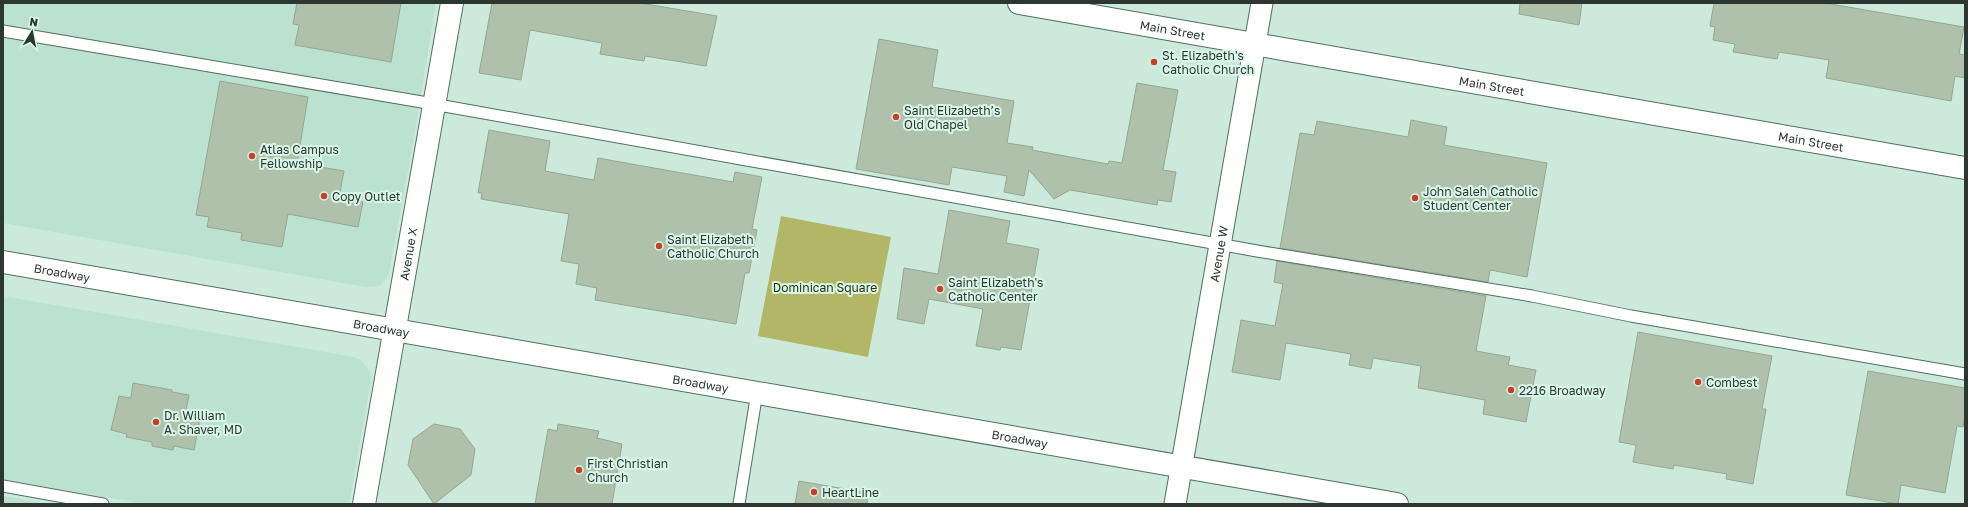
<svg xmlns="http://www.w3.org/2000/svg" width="1968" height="507" viewBox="0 0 1968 507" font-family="'Golos Text',sans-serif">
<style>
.built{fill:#bbe1d0}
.green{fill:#b1b767}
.building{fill:#afc1ab;stroke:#96a792}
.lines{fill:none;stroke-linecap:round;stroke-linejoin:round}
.lane-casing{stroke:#536d61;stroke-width:13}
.street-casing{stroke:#536d61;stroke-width:23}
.secondary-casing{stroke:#536d61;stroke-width:24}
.lane{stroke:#fff;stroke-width:11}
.street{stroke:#fff;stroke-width:21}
.secondary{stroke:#fff;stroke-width:22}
.poi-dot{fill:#c93e27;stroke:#d9f7e9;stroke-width:1.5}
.labels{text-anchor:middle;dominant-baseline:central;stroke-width:4;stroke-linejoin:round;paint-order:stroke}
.street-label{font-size:12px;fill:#2c3732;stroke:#d9f7e9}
.poi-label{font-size:12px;fill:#2c3732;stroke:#d9f7e9;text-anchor:start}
.park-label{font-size:12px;fill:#2d2f06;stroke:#d9f7e9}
</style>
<rect width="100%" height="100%" fill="#cceadc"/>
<path class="built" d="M 3,3 L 436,3 L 410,161 L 388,277 L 379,286 L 366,287 L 3,223 Z
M 3,296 L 354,357 L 361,360 L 370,372 L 371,380 L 349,504 L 145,504 L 3,479 Z
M 3,496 L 48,504 L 3,504 Z"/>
<path class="green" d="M 781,216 L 891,237 L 868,357 L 758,336 Z"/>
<path class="building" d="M 297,3 L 401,3 L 391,62 L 295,45 L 299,25 L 293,24 Z
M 492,3 L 640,3 L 717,16 L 706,66 L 645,56 L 644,61 L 600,54 L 602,43 L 530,30 L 521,80 L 479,73 Z
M 1520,3 L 1582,3 L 1579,25 L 1519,14 Z
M 1714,3 L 1825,3 L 1964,27 L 1959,54 L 1965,55 L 1965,78 L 1955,76 L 1951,101 L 1826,78 L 1829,60 L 1779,52 L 1777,59 L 1733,52 L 1735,44 L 1713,40 L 1715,27 L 1710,26 Z
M 879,39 L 938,50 L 932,87 L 1014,101 L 1007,143 L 1033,147 L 1032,150 L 1108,164 L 1109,161 L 1122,163 L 1137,83 L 1178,90 L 1163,170 L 1176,172 L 1171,202 L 1158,200 L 1157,205 L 1070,190 L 1054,199 L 1029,170 L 1024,196 L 1004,192 L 1007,176 L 952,167 L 949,185 L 856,169 Z
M 220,81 L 308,97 L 297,163 L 344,171 L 339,197 L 363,202 L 358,227 L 288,214 L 282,247 L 241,240 L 242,233 L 207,227 L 209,217 L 196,215 Z
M 1411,120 L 1447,127 L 1444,145 L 1547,163 L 1527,277 L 1490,270 L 1488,282 L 1280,248 L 1300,133 L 1314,135 L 1317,121 L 1408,137 Z
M 489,130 L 550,141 L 545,171 L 594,180 L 598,158 L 733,182 L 735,172 L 762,177 L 752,229 L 757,230 L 749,273 L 745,273 L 736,324 L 595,300 L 597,288 L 576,284 L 579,264 L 561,261 L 569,214 L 481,199 L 482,193 L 478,193 Z
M 949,210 L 1010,221 L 1006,243 L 1039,249 L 1021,350 L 1001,347 L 1000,350 L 976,346 L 983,309 L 929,299 L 924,324 L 897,319 L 904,268 L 938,274 Z
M 1277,261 L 1486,296 L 1476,351 L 1510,357 L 1508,365 L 1536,370 L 1526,422 L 1483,414 L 1485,400 L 1418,388 L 1421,366 L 1373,358 L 1371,369 L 1349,365 L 1351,354 L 1286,343 L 1280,380 L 1232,372 L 1241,320 L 1275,326 L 1283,284 L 1274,282 Z
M 1638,332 L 1772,356 L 1762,409 L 1766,409 L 1753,484 L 1726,479 L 1727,474 L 1674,465 L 1673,469 L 1633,462 L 1636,445 L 1619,442 Z
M 1868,371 L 1965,388 L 1965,415 L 1963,427 L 1957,426 L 1945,493 L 1901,485 L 1898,504 L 1846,495 Z
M 133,383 L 172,390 L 172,392 L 189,395 L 186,410 L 201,413 L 194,450 L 174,446 L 173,450 L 152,446 L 152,442 L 126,437 L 127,434 L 111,430 L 119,396 L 131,398 Z
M 434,424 L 460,429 L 475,449 L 471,475 L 434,504 L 408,465 L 413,439 Z
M 558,424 L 599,431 L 597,438 L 622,444 L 612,504 L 535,504 L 548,429 L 557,431 Z
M 799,481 L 868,493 L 867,504 L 795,504 Z"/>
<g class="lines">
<defs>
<path id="lane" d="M 3,31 L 416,101 L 1257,251 L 1532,296 L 1631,316 L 1965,374
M 3,486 L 103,504
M 739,504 L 757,392"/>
<g id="street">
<path id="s1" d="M 1175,504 L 1262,3"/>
</g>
<g id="secondary">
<path id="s2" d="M 1019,3 L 1965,168"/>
<path id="s3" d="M 3,262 L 1397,504"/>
<path id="s4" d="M 364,504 L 452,3"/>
</g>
</defs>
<use href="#lane" class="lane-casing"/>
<use href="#street" class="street-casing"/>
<use href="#secondary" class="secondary-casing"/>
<use href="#lane" class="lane"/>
<use href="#street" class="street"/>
<use href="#secondary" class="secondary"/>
</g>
<g class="poi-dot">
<circle cx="1154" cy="62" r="4"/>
<circle cx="896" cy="117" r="4"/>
<circle cx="252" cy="156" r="4"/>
<circle cx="324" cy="196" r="4"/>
<circle cx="1415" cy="198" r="4"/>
<circle cx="659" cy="246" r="4"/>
<circle cx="940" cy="289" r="4"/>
<circle cx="1698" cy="382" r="4"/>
<circle cx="1511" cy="390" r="4"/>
<circle cx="156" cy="422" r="4"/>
<circle cx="579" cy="470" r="4"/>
<circle cx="814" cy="492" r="4"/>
</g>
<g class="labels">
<g class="street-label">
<text stroke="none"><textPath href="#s2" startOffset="156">Main Street</textPath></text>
<text stroke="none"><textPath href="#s2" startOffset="480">Main Street</textPath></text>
<text stroke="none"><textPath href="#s2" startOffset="804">Main Street</textPath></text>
<text stroke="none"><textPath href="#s4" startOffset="254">Avenue X</textPath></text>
<text stroke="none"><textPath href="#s1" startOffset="254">Avenue W</textPath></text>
<text stroke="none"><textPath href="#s3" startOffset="60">Broadway</textPath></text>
<text stroke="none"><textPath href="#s3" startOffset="384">Broadway</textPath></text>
<text stroke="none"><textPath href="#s3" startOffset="708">Broadway</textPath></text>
<text stroke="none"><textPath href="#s3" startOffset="1032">Broadway</textPath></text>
</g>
<g class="poi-label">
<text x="1162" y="55">St. Elizabeth's<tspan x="1162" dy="14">Catholic Church</tspan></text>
<text x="904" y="110">Saint Elizabeth’s<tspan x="904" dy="14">Old Chapel</tspan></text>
<text x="260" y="149">Atlas Campus<tspan x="260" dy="14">Fellowship</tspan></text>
<text x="1423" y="191">John Saleh Catholic<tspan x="1423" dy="14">Student Center</tspan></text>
<text x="332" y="196">Copy Outlet</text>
<text x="667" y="239">Saint Elizabeth<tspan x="667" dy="14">Catholic Church</tspan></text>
<text x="948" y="282">Saint Elizabeth's<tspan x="948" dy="14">Catholic Center</tspan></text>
<text x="1706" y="382">Combest</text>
<text x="1519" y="390">2216 Broadway</text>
<text x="164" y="415">Dr. William<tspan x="164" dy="14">A. Shaver, MD</tspan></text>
<text x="587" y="463">First Christian<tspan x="587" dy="14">Church</tspan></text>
<text x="822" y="492">HeartLine</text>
</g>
<g class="park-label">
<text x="825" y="287">Dominican Square</text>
</g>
</g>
<rect width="1968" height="507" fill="none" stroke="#2c3732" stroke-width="8"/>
<g transform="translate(32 32) rotate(10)" stroke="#d9f7e9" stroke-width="3" paint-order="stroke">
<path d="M0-3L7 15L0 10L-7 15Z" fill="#2c3732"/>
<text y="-6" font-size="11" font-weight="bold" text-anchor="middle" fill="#2c3732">N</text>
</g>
</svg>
